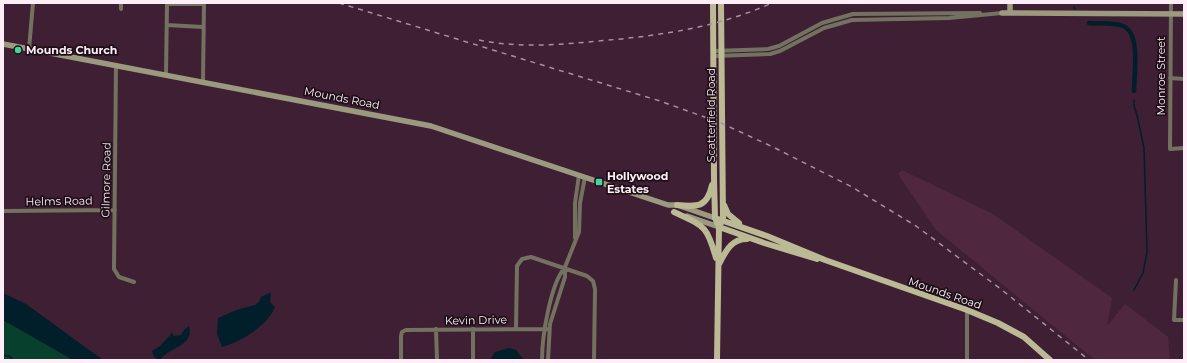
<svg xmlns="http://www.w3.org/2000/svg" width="1187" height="363" viewBox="0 0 1187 363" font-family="Montserrat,sans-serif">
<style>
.built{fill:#4f2840}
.green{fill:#07412d}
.water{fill:#001f2a}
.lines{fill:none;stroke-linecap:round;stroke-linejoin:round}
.stream{stroke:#001f2a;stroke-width:1.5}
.canal{stroke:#001f2a;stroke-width:4.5}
.street{stroke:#737261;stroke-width:4}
.secondary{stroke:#9c9a7e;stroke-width:5.5}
.primary{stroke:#bcb995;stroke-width:6}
.rail{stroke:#a8909f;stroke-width:1.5;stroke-dasharray:5 5;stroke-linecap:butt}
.poi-dot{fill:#46d49e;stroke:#1d0f17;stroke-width:1.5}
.labels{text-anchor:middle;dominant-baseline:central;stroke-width:3.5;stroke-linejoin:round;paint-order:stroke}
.poi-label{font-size:11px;font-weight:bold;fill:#ffedf7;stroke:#1d0f17;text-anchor:start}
.street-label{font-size:11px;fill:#ffedf7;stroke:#1d0f17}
</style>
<rect width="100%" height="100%" fill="#3f1f33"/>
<path class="built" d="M 902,170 L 993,214 L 1112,298 L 1107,326 L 1125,304 L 1168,337 L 1170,360 L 1095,360 L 936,230 L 898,174 Z"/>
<path class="green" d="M 3,320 L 73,360 L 3,360 Z"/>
<path class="water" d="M 3,293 L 26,304 L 103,360 L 73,360 L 3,320 Z
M 269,293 L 271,294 L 270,302 L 275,307 C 267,326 241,342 222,347 L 217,334 L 218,318 L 236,310 L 255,305 L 259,302 L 261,297 Z
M 189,326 C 195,346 169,347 160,360 L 154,357 L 152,351 L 160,346 L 172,333 L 174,336 L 181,335 L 184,330 Z
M 509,348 L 516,350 L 524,360 L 490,360 L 495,352 Z"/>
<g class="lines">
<path class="stream" d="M 1074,7 L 1075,9
M 1134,100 L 1134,106 L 1137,115 L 1144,148 L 1147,252 L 1143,273 L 1134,290
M 3,355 L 9,356 L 14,360"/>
<path class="canal" d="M 1089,23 C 1099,24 1113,22 1123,26 C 1141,33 1134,75 1134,91"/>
<path class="street" d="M 1171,3 L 1170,149 L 1184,148
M 168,4 L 204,4
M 121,9 L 121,3
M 167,25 L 203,27
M 29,49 L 33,3
M 714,51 L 768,49 L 779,46 L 822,23 L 853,14 L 980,13
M 714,56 L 770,54 L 780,51 L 824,28 L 852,20 L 949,18 L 1002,13
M 116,65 L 114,269 L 119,277 L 134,282
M 166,74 L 167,3
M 1170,78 L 1184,79
M 203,81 L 204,3
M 3,211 L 115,210
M 575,238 L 575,203 L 579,175
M 1176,280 L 1174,320 L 1184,320
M 516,328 L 517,266 L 522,259 L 531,257 L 587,276 L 593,281 L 595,289 L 594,360
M 436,329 L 437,360
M 473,329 L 473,360
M 401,360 L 401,336 L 402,332 L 406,330 L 549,329
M 542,360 C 542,337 550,285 565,267
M 548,360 L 550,324 L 565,277 L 565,267 L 579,232 L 580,203 L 585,177
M 967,360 L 967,310"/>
<path class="secondary" d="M 1002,13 L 1184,14
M 1010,13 L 1010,3
M 3,44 L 431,126 L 668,205 L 677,205 L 715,218
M 687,216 L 719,227"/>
<path class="primary" d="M 713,3 L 714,178 L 715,218 L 719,227 L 717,360
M 677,205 C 697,207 707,208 712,185
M 724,205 L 728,214 L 739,223
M 674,212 C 704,226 707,225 716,258
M 715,218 L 767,236 L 825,260 L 967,310 L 998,323 L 1024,337 L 1050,360
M 721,223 L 723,220 L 721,3
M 719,227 L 764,243 L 817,259
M 719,264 C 726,251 731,239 747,239"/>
<path class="rail" d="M 339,3 L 660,101 L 721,123 L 773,147 L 852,187 L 916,226 L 1002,290 L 1089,360
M 479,40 C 518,48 558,45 598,41 C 658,36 716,28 772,3"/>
</g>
<g class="poi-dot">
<circle cx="18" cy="50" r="4"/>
<rect x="595" y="178" width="8" height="8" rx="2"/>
</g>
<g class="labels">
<g class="poi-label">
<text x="26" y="50">Mounds Church</text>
<text x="607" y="176">Hollywood<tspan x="607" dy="13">Estates</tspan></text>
</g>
<g class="street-label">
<text transform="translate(1161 76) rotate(-90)">Monroe Street</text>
<text transform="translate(342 98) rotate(11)">Mounds Road</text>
<text transform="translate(711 115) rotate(-90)">Scatterfield Road</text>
<text transform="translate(106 180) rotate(-89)">Gilmore Road</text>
<text transform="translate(59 201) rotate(-1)">Helms Road</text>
<text transform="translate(945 293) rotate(19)">Mounds Road</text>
<text transform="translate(476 320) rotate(-1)">Kevin Drive</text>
</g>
</g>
<rect width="1187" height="363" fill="none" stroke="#ffedf7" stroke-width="8"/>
</svg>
